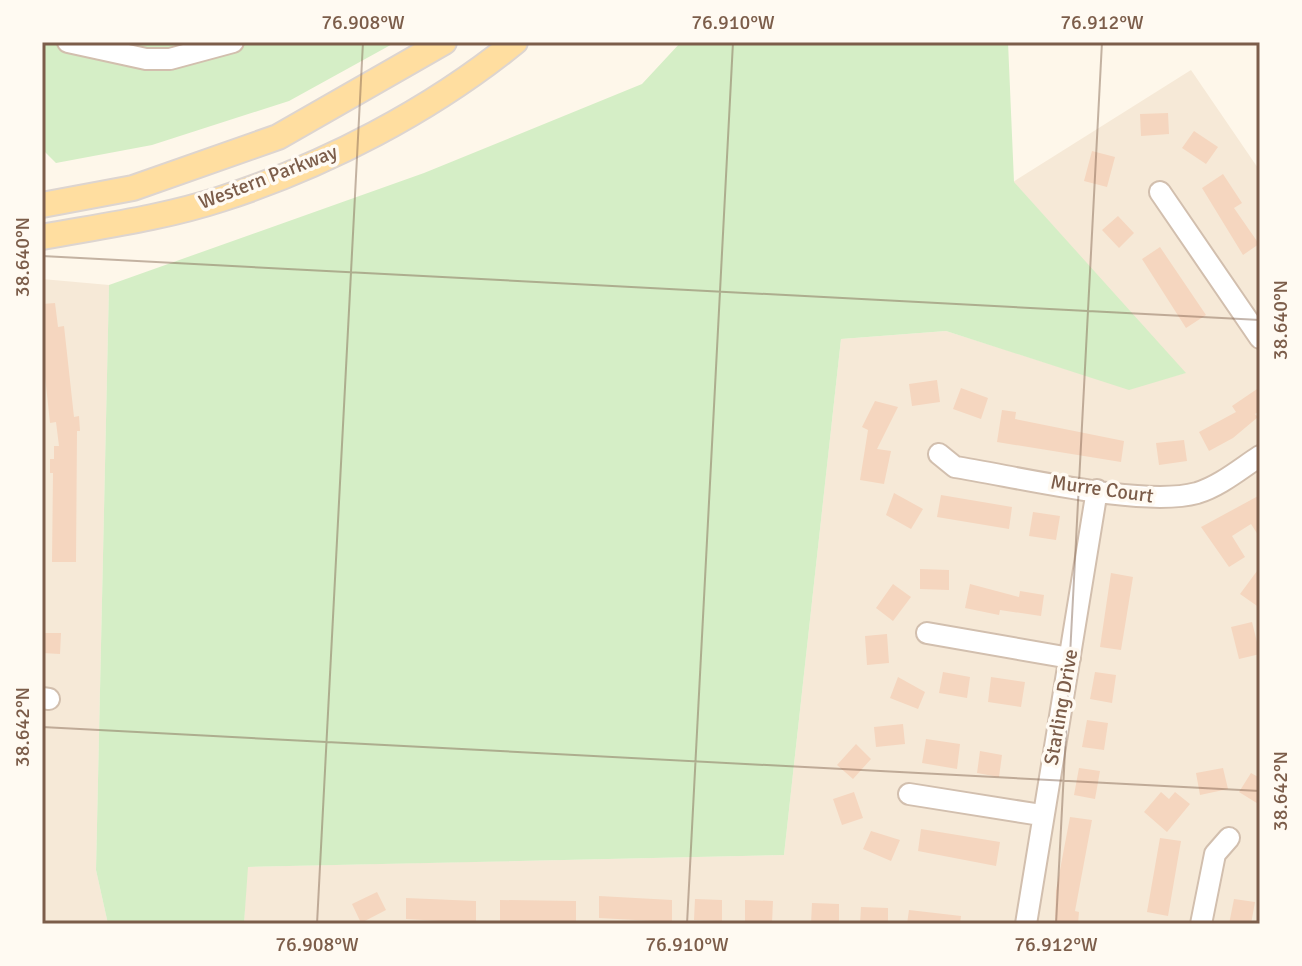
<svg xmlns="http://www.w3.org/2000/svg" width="1302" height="966" viewBox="0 0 1302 966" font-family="Signika,sans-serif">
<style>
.residential{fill:#f6e9d7}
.green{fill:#d5eec6}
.building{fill:#f5d6bf}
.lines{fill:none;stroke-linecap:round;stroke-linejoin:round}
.minor-casing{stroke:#d2bfae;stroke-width:24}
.major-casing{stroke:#ddd5d0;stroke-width:28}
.minor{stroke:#fff;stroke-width:20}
.major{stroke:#ffdea0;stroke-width:24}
.ticks{fill:none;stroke:#7c5d4a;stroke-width:2;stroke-opacity:0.45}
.labels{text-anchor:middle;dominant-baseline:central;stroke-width:7;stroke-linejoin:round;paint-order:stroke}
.street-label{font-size:20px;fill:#7c5d4a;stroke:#fffaf2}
.neatline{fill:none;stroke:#7c5d4a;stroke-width:3}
.ticks-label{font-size:20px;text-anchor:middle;fill:#7c5d4a}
</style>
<rect width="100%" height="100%" fill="#fef7ea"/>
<path class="residential" d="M 1191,70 L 1260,171 L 1260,924 L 244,924 L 247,867 L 784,855 L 841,339 L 946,331 L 1129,389 L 1185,373 L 1013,182 Z
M 42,279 L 109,285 L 96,870 L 108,924 L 42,924 Z"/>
<path class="green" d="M 42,42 L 396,42 L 289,101 L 152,145 L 56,163 L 42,149 Z
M 681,42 L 1008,42 L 1014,182 L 1186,373 L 1129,390 L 946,331 L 841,339 L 784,855 L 248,867 L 244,924 L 108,924 L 96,870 L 109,285 L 424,173 L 642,84 Z"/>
<path class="building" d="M 1168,113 L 1169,134 L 1141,136 L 1140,114 Z
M 1194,131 L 1218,147 L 1206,164 L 1182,148 Z
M 1092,151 L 1115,157 L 1107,187 L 1084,181 Z
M 1223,174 L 1242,203 L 1234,208 L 1259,244 L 1243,255 L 1202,188 Z
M 1118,216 L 1134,233 L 1119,248 L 1102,230 Z
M 1160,247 L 1206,315 L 1186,328 L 1142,259 Z
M 55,303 L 58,327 L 64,326 L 74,417 L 79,416 L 80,431 L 77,431 L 76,562 L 52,562 L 53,473 L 50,473 L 50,459 L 54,459 L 54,446 L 59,446 L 56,422 L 50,423 L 42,348 L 42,304 Z
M 937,380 L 940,402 L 912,406 L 909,384 Z
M 1260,387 L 1260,411 L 1255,414 L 1258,417 L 1233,438 L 1209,451 L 1199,432 L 1236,412 L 1232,406 Z
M 961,388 L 988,398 L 981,419 L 953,409 Z
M 875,401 L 898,407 L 877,449 L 891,451 L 884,484 L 860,480 L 868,430 L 862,427 Z
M 1002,410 L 1016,412 L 1015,419 L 1124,441 L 1121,462 L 997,442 Z
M 1184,440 L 1187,461 L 1159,465 L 1156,443 Z
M 894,493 L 923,509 L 911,529 L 886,515 Z
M 941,495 L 1012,507 L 1009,529 L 937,517 Z
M 1260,495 L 1260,538 L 1251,524 L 1232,536 L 1245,557 L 1229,567 L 1201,527 Z
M 1033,512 L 1060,516 L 1056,540 L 1029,536 Z
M 1260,567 L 1260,608 L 1240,594 Z
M 920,569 L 949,570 L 949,590 L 920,589 Z
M 1111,573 L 1133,577 L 1121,650 L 1100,647 Z
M 893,584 L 911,597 L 893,621 L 876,608 Z
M 970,584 L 1019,597 L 1020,591 L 1044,595 L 1041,616 L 1000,610 L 999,615 L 965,608 Z
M 1252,622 L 1260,654 L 1239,659 L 1231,627 Z
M 42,633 L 61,633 L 60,654 L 42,653 Z
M 887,634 L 889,663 L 867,665 L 865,636 Z
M 943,672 L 970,677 L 967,698 L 939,693 Z
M 1095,672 L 1116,675 L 1112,703 L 1090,699 Z
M 898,677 L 925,692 L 918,709 L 890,698 Z
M 991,677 L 1025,682 L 1021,707 L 988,702 Z
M 1087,720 L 1108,723 L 1104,750 L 1082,747 Z
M 903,724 L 905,744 L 876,747 L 874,727 Z
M 926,739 L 960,744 L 957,769 L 922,763 Z
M 856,744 L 871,759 L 853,779 L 837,765 Z
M 980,751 L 1002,755 L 999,777 L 977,773 Z
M 1079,768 L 1100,771 L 1095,799 L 1074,795 Z
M 1223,768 L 1228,789 L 1200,795 L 1196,773 Z
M 1251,773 L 1260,778 L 1260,805 L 1239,792 Z
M 854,792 L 863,818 L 842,825 L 833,799 Z
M 1161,792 L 1169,799 L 1175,792 L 1190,804 L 1167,832 L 1144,812 Z
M 1070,817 L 1092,820 L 1075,911 L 1079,912 L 1078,924 L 1055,924 L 1056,891 Z
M 921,829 L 1000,842 L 996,866 L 918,851 Z
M 871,831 L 900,840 L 891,861 L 863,849 Z
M 1160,838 L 1181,841 L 1168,916 L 1147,912 Z
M 377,892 L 386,910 L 361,923 L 352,904 Z
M 599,896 L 672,900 L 672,922 L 599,918 Z
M 406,898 L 476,901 L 476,923 L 406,919 Z
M 695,899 L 722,900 L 722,921 L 694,920 Z
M 1234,899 L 1255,902 L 1251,924 L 1229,924 Z
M 500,900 L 576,901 L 576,922 L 500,922 Z
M 745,900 L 773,901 L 772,923 L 745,922 Z
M 812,903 L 839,904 L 839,924 L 811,924 Z
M 861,907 L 888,908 L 888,924 L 860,924 Z
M 909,910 L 961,916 L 960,924 L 907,924 Z"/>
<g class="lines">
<defs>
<path id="minor" d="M 68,42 L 146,59 L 170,59 L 233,42
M 1160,192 L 1260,338
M 939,454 L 955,467 C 1014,476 1143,508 1197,493 C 1220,486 1240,469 1260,456
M 927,633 L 1070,658
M 42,698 L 49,699
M 909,794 L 1041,815
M 1026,924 L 1097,490
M 1201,924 L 1215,854 L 1229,838"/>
<path id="major" d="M 42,205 L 133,188 L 278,137 L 444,42
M 42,237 C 102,226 163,218 221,199 C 324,166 430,111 515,42"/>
</defs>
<use href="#minor" class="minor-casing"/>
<use href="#major" class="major-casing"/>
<use href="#minor" class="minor"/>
<use href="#major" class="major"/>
</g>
<path class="ticks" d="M 42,256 L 1260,320M 42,727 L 1260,791M 317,924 L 363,42M 687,924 L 733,42M 1056,924 L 1102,42"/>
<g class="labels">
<g class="street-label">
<text transform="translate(268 177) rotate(-21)">Western Parkway</text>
<text transform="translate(1102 489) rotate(8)">Murre Court</text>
<text transform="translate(1061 707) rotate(-80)">Starling Drive</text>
</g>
</g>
<rect width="1302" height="966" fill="none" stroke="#fffaf2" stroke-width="88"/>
<rect x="44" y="44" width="1214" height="878" class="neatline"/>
<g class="ticks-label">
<text x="363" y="29">76.908°W</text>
<text x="733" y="29">76.910°W</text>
<text x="1102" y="29">76.912°W</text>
<text transform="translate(22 257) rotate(-90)" y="7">38.640°N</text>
<text transform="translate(1280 320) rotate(-90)" y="7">38.640°N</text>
<text transform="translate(22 727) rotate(-90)" y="7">38.642°N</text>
<text transform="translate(1280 791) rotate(-90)" y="7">38.642°N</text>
<text x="317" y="951">76.908°W</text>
<text x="687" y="951">76.910°W</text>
<text x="1056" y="951">76.912°W</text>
</g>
</svg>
